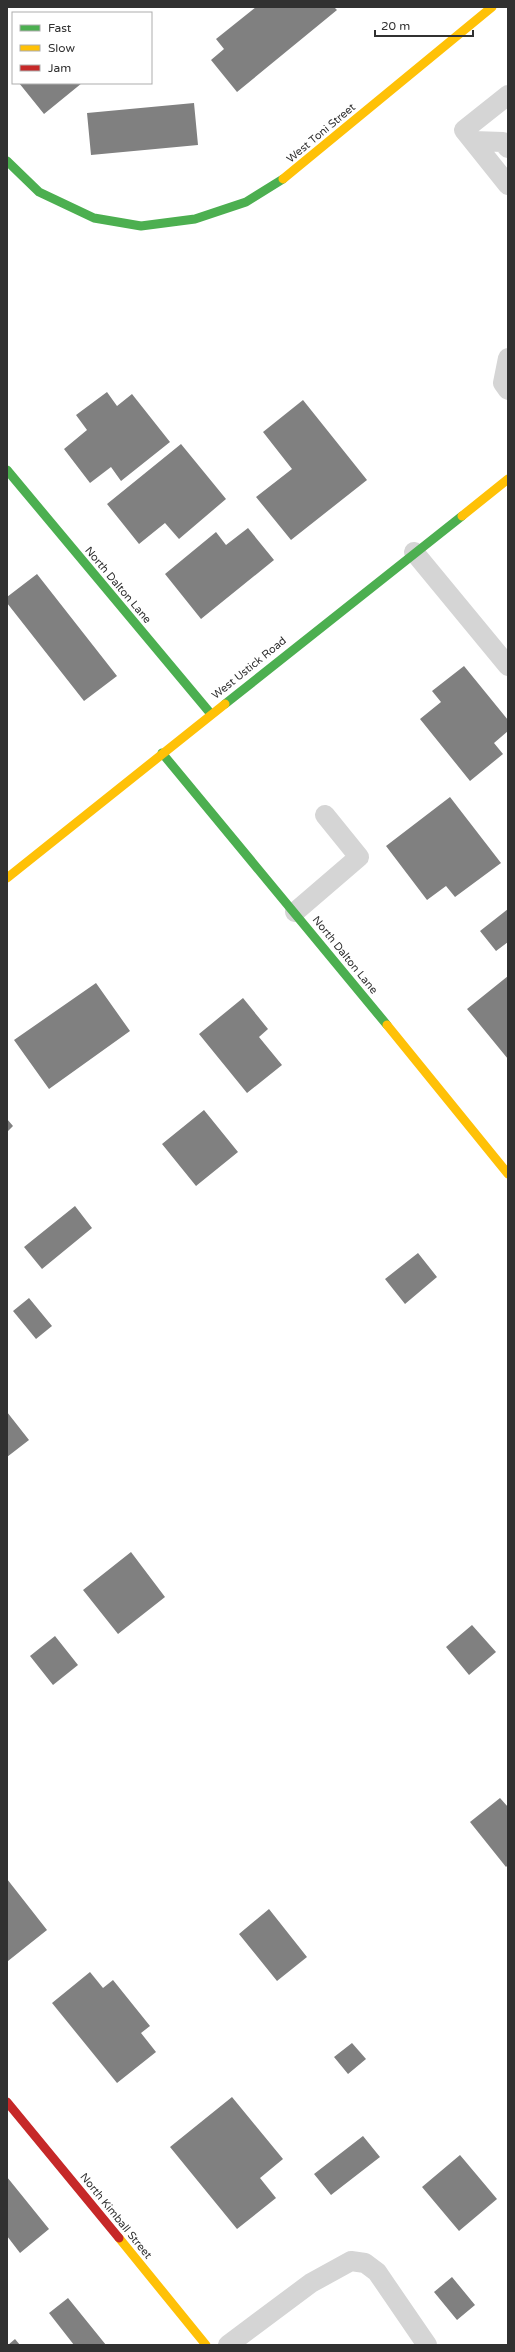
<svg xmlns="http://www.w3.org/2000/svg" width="515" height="2352" viewBox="0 0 515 2352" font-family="'Varela Round',sans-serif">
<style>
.building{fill:#808080}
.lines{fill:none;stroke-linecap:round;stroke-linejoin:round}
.lane{stroke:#d5d5d5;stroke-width:20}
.fast{stroke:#4caf50;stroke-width:9}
.slow{stroke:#ffc107;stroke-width:9}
.jam{stroke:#c62828;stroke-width:9}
.labels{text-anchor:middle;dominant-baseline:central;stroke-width:4;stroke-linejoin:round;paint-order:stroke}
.street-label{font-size:11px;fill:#313131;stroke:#fff}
</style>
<rect width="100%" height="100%" fill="#fff"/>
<path class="building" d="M 256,7 L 334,7 L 337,10 L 237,92 L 211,60 L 224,49 L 216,39 Z
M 19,83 L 82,83 L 44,114 Z
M 194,103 L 198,145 L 91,155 L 87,113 Z
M 107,392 L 117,406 L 132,394 L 170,442 L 121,481 L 111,467 L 90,483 L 64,449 L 87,430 L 76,415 Z
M 303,400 L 367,480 L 291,540 L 256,497 L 292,469 L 263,432 Z
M 181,444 L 226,499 L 179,539 L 165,523 L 139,544 L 107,504 Z
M 248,528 L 274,560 L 201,619 L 165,574 L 216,532 L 226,545 Z
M 37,574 L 117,676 L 84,701 L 7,603 L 7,597 Z
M 464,666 L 508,720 L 508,731 L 494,743 L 503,754 L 470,781 L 420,719 L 441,702 L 432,691 Z
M 450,797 L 501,863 L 455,897 L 446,886 L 427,900 L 386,846 Z
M 508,909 L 508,942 L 496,951 L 480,931 Z
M 508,976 L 508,1059 L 467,1009 Z
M 96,983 L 130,1031 L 49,1089 L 14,1040 Z
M 243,998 L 268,1029 L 259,1037 L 282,1065 L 247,1093 L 199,1034 Z
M 204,1110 L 238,1152 L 196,1186 L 162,1144 Z
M 7,1119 L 13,1126 L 7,1132 Z
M 75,1206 L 92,1228 L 42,1269 L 24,1247 Z
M 418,1253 L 437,1277 L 405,1304 L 385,1279 Z
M 29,1298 L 52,1326 L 36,1339 L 13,1311 Z
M 7,1412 L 29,1440 L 7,1457 Z
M 131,1552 L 165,1597 L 118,1634 L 83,1590 Z
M 472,1625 L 496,1652 L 469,1675 L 446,1647 Z
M 55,1636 L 78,1665 L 53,1685 L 30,1656 Z
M 500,1798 L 508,1807 L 508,1865 L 506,1867 L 470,1822 Z
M 7,1879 L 47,1930 L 8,1961 L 7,1959 Z
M 269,1909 L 307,1957 L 277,1981 L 239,1934 Z
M 90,1972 L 103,1988 L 113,1980 L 150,2026 L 141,2033 L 156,2052 L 117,2083 L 52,2003 Z
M 352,2043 L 366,2059 L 348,2074 L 334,2057 Z
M 232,2097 L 283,2159 L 260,2178 L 276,2198 L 237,2229 L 170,2147 Z
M 363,2136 L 380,2157 L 331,2195 L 314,2174 Z
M 460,2155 L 497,2199 L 459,2231 L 422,2187 Z
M 7,2177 L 49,2229 L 20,2253 L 7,2236 Z
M 452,2277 L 475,2305 L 457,2320 L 434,2292 Z
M 68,2298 L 106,2345 L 74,2345 L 49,2313 Z
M 15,2339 L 20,2345 L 8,2345 Z"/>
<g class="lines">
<path class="lane" d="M 508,95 L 464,130 L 508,185
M 473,141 L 503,142 L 508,148
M 508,358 L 503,383 L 508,390
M 414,552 L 508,666
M 295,912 L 359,857 L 325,815
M 228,2345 L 311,2283 L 351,2261 L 365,2263 L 377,2272 L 427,2345"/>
<path class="fast" d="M 7,161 L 39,192 L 94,218 L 141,226 L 195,219 L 246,202 L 283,179
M 7,470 L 211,714
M 225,704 L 462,516
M 162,753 L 387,1025"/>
<path class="slow" d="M 283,179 L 492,7
M 462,516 L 508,479
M 7,878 L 225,704
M 387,1025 L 508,1174
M 119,2238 L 206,2345"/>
<path class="jam" d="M 7,2102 L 119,2238"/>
</g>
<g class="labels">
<g class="street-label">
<text transform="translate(321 133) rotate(-40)">West Toni Street</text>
<text transform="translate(118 585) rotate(50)">North Dalton Lane</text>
<text transform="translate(249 668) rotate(-39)">West Ustick Road</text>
<text transform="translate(345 955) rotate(51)">North Dalton Lane</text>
<text transform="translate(116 2216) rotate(51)">North Kimball Street</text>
</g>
</g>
<rect width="515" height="2352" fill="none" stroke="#313131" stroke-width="16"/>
<rect x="12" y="12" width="140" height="72" fill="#ffffff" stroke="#adadad"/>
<rect x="20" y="25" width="20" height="6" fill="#4caf50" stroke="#adadad"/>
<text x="48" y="32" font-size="12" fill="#313131">Fast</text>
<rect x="20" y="45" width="20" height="6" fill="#ffc107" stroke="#adadad"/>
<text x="48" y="52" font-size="12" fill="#313131">Slow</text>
<rect x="20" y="65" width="20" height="6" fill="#c62828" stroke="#adadad"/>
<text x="48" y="72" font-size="12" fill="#313131">Jam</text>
<path d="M375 30v6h98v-6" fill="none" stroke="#313131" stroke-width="2"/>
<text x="381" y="30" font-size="12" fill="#313131" stroke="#ffffff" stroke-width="3" paint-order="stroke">20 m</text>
</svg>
